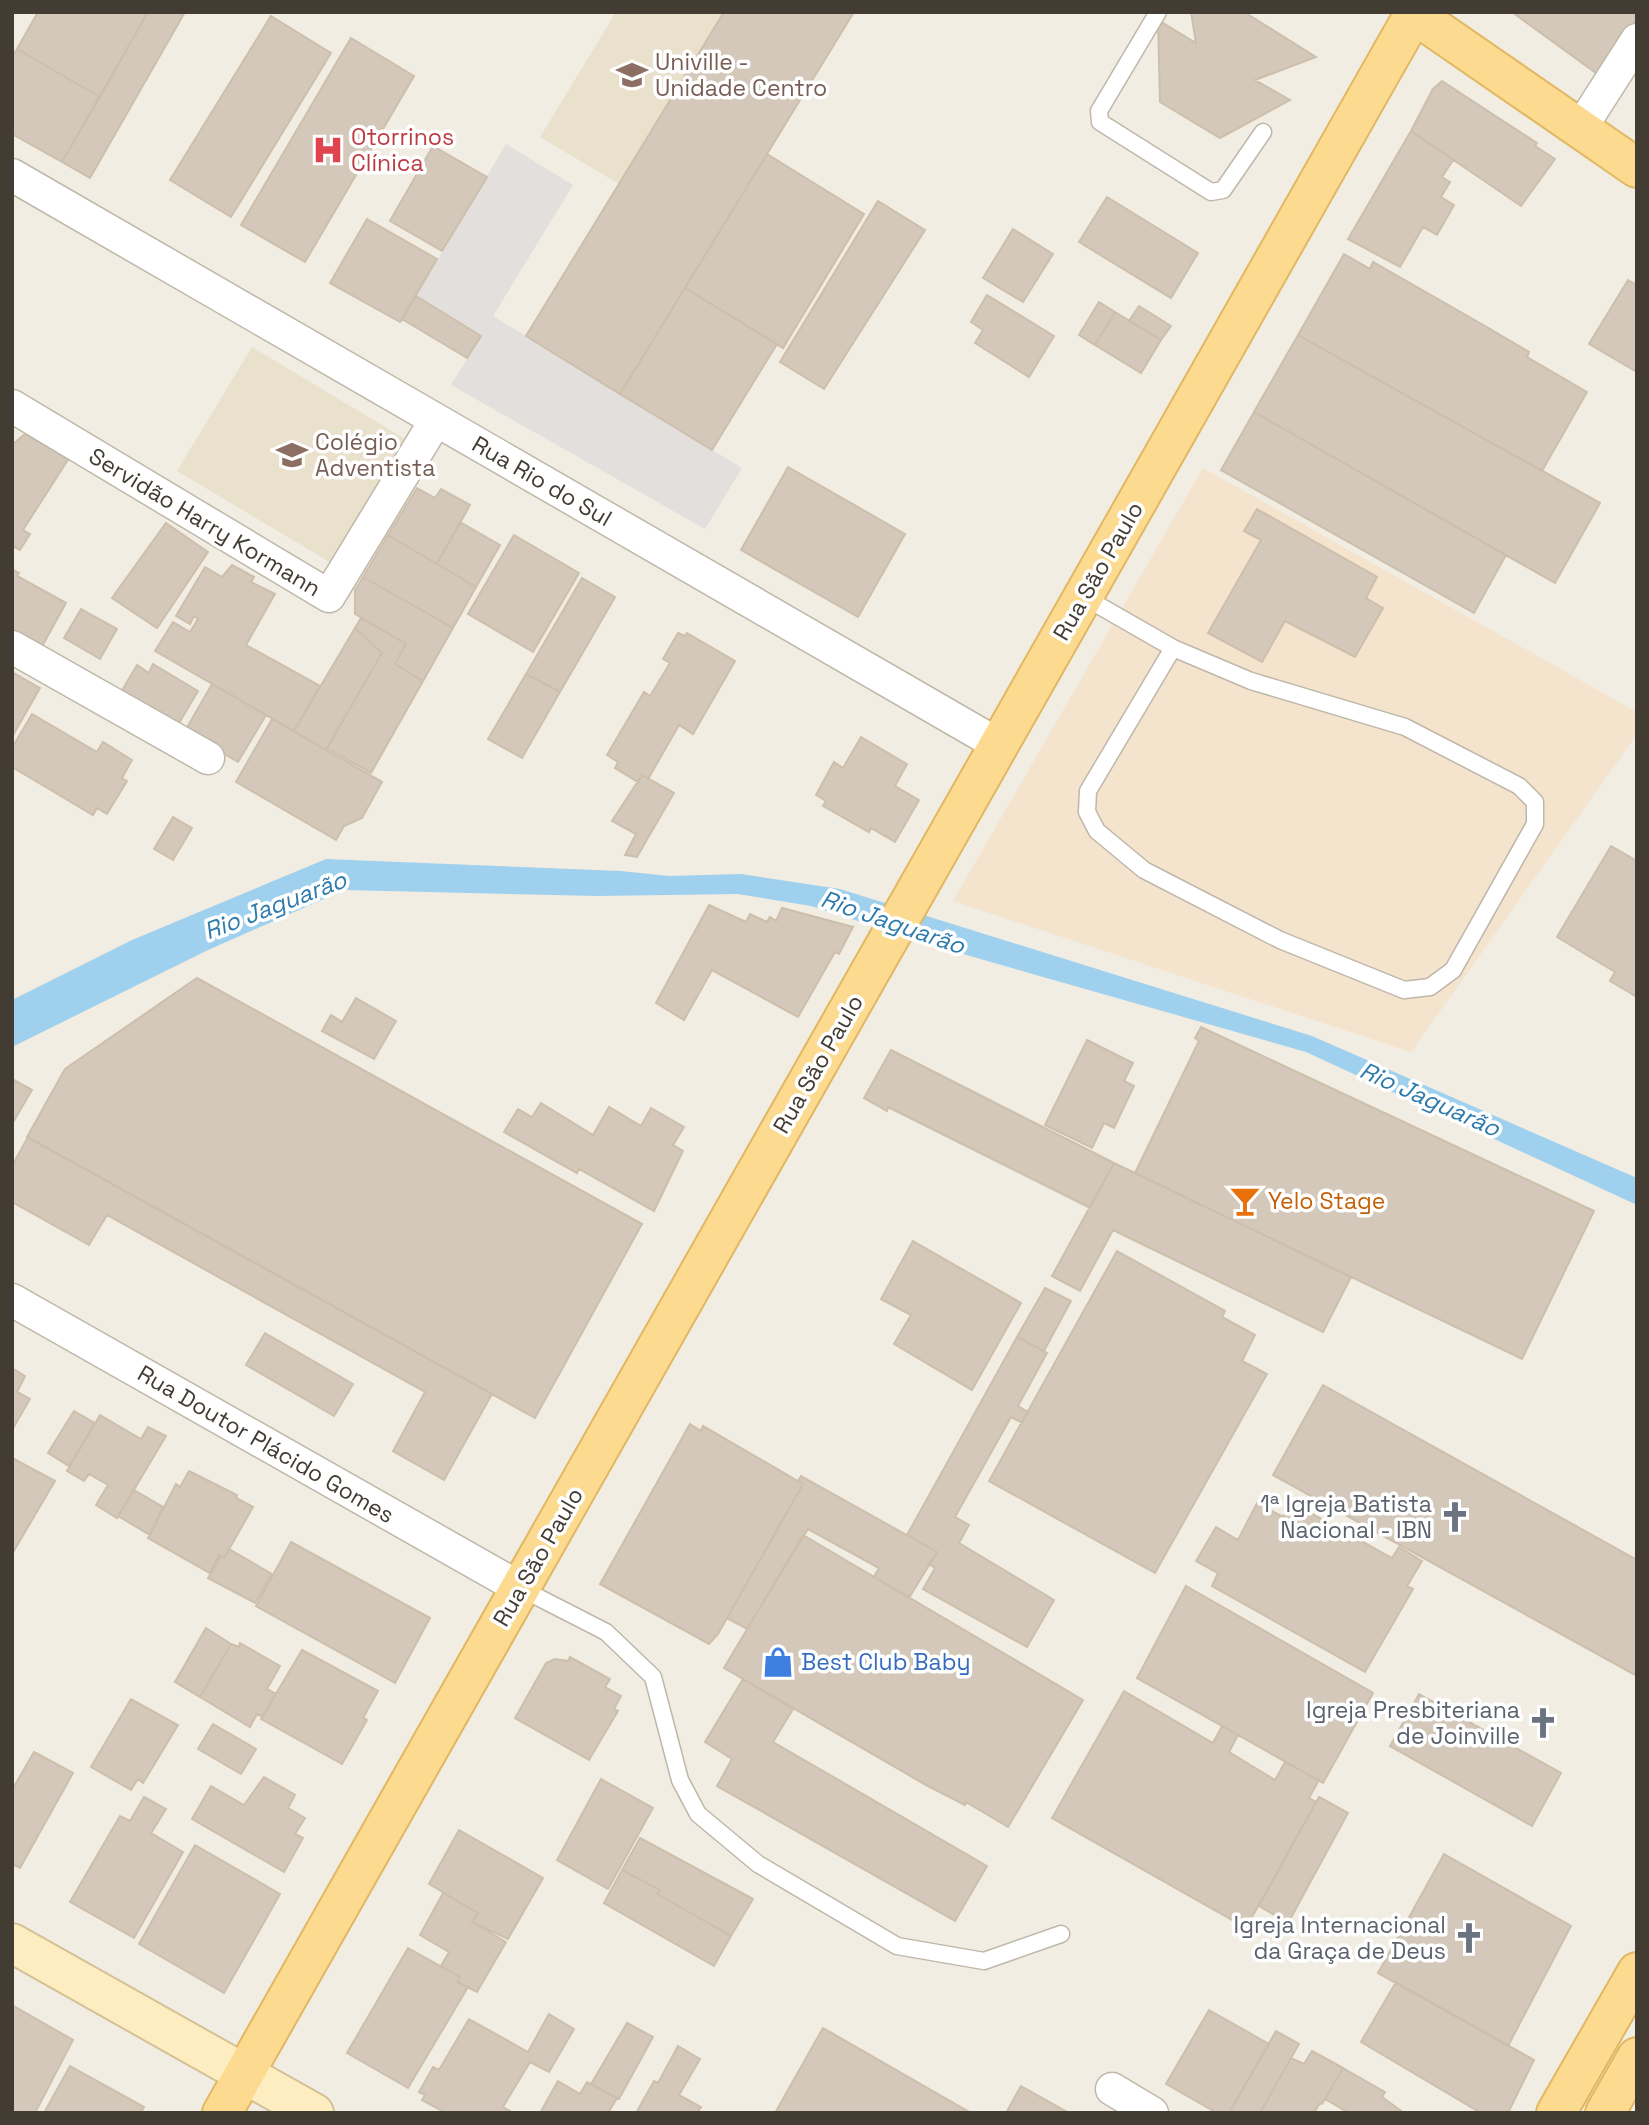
<svg xmlns="http://www.w3.org/2000/svg" width="1649" height="2125" viewBox="0 0 1649 2125" font-family="'Space Grotesk',sans-serif">
<style>
.commercial{fill:#f4e3cd}
.education{fill:#eae1cd}
.parking{fill:#e2dfdc}
.water{fill:#9fd0ee}
.building{fill:#d3c8b9;stroke:#cdbfac;stroke-width:2}
.lines{fill:none;stroke-linecap:round;stroke-linejoin:round}
.lane-casing{stroke:#bfb7a9;stroke-width:19}
.street-casing{stroke:#bfb7a9;stroke-width:35}
.secondary-casing{stroke:#d4c195;stroke-width:42}
.primary-casing{stroke:#e1b761;stroke-width:42}
.lane{stroke:#fff;stroke-width:16}
.street{stroke:#fff;stroke-width:32}
.secondary{stroke:#fdedc1;stroke-width:38}
.primary{stroke:#fcdb91;stroke-width:38}
.labels{text-anchor:middle;dominant-baseline:central;stroke-width:7;stroke-linejoin:round;paint-order:stroke}
.education-label{font-size:23px;fill:#785e54;stroke:#fff;text-anchor:start}
.health-label{font-size:23px;fill:#be3a42;stroke:#fff;text-anchor:start}
.street-label{font-size:23px;fill:#433c33;stroke:#fff}
.food-label{font-size:23px;fill:#c56008;stroke:#fff;text-anchor:start}
.worship-label{font-size:23px;fill:#5b616d;stroke:#fff;text-anchor:end}
.shop-label{font-size:23px;fill:#366cbe;stroke:#fff;text-anchor:start}
.water-label{font-size:24px;font-style:italic;fill:#2f7bac;stroke:#fff}
</style>
<rect width="100%" height="100%" fill="#f1ede3"/>
<path class="commercial" d="M 1203,468 L 1637,712 L 1637,734 L 1411,1052 L 953,901 Z"/>
<path class="education" d="M 616,12 L 724,12 L 619,184 L 540,137 Z
M 252,347 L 407,440 L 333,564 L 177,471 Z"/>
<path class="parking" d="M 506,144 L 573,185 L 493,316 L 742,468 L 705,529 L 451,385 L 481,336 L 416,296 Z"/>
<path class="water" d="M 326,859 L 621,871 L 669,876 L 741,874 L 840,889 L 1312,1036 L 1637,1178 L 1637,1205 L 1306,1052 L 949,950 L 811,906 L 738,894 L 597,896 L 344,890 L 208,950 L 12,1047 L 12,1000 L 132,940 Z"/>
<path class="building" d="M 38,12 L 148,12 L 100,97 L 17,49 Z
M 148,12 L 185,12 L 90,178 L 62,162 Z
M 724,12 L 854,12 L 620,394 L 526,336 Z
M 1191,12 L 1244,12 L 1316,57 L 1255,80 L 1290,100 L 1220,138 L 1160,102 L 1158,20 L 1196,43 Z
M 1512,12 L 1637,12 L 1637,19 L 1596,73 Z
M 271,16 L 331,53 L 231,217 L 170,180 Z
M 351,38 L 414,76 L 305,262 L 241,225 Z
M 17,49 L 100,97 L 62,162 L 12,134 L 12,57 Z
M 1442,81 L 1537,143 L 1535,146 L 1555,159 L 1521,206 L 1411,131 L 1433,89 Z
M 1411,131 L 1453,160 L 1442,177 L 1450,182 L 1441,197 L 1454,205 L 1437,235 L 1423,227 L 1400,267 L 1348,239 Z
M 433,146 L 487,177 L 442,251 L 390,221 Z
M 767,154 L 864,214 L 783,348 L 685,288 Z
M 1107,197 L 1198,253 L 1171,298 L 1079,242 Z
M 878,201 L 925,230 L 824,389 L 780,362 Z
M 367,219 L 437,259 L 400,322 L 330,283 Z
M 1013,229 L 1053,254 L 1023,302 L 983,278 Z
M 1344,254 L 1370,269 L 1373,262 L 1485,326 L 1529,352 L 1527,357 L 1587,392 L 1542,471 L 1298,335 Z
M 1628,280 L 1637,285 L 1637,372 L 1589,344 Z
M 685,288 L 777,344 L 712,450 L 620,394 Z
M 987,295 L 1054,336 L 1029,377 L 975,343 L 983,330 L 971,322 Z
M 416,296 L 481,336 L 467,358 L 402,319 Z
M 1099,302 L 1115,312 L 1095,345 L 1079,335 Z
M 1139,306 L 1171,326 L 1161,340 L 1129,321 Z
M 1115,312 L 1161,340 L 1141,373 L 1095,345 Z
M 1298,335 L 1600,503 L 1555,583 L 1254,412 Z
M 1254,412 L 1506,555 L 1474,613 L 1221,470 Z
M 25,434 L 69,458 L 23,530 L 30,534 L 20,550 L 12,546 L 12,445 Z
M 788,467 L 905,534 L 858,617 L 741,550 Z
M 417,488 L 435,498 L 441,489 L 470,505 L 437,564 L 388,535 Z
M 1257,509 L 1377,577 L 1366,598 L 1383,608 L 1355,657 L 1285,621 L 1262,662 L 1208,633 L 1261,540 L 1244,531 Z
M 460,522 L 500,545 L 476,587 L 437,564 Z
M 166,523 L 208,552 L 157,628 L 112,598 Z
M 388,535 L 476,587 L 453,628 L 363,577 Z
M 514,535 L 579,573 L 533,652 L 468,614 Z
M 232,565 L 254,577 L 251,582 L 275,594 L 246,645 L 320,686 L 294,731 L 155,651 L 173,622 L 190,632 L 198,619 L 194,616 L 190,624 L 176,616 L 205,567 L 222,577 Z
M 12,569 L 19,573 L 17,576 L 66,603 L 39,652 L 12,637 Z
M 363,577 L 453,628 L 423,681 L 395,664 L 406,644 L 355,614 L 355,590 Z
M 582,578 L 615,597 L 560,692 L 526,674 Z
M 81,609 L 117,629 L 100,659 L 64,638 Z
M 361,618 L 406,644 L 395,664 L 423,681 L 371,773 L 327,748 L 382,653 L 355,628 Z
M 355,628 L 382,653 L 326,750 L 294,731 Z
M 678,633 L 685,636 L 687,633 L 735,661 L 693,734 L 679,725 L 648,779 L 642,775 L 638,782 L 615,768 L 618,762 L 607,755 L 644,692 L 650,696 L 670,663 L 663,659 Z
M 153,664 L 198,691 L 176,728 L 120,694 L 137,665 L 149,673 Z
M 12,672 L 40,688 L 12,737 Z
M 526,674 L 560,692 L 522,758 L 488,739 Z
M 212,684 L 266,715 L 238,762 L 185,731 Z
M 32,714 L 97,752 L 103,742 L 132,760 L 122,778 L 127,781 L 107,814 L 97,808 L 93,815 L 12,767 L 12,748 Z
M 272,719 L 382,782 L 362,818 L 344,826 L 336,840 L 236,782 Z
M 861,737 L 907,764 L 895,786 L 919,800 L 895,842 L 871,828 L 869,832 L 823,806 L 826,801 L 816,795 L 834,762 L 843,768 Z
M 642,775 L 674,793 L 637,857 L 625,855 L 636,834 L 612,821 Z
M 173,817 L 192,828 L 173,860 L 154,849 Z
M 1611,846 L 1637,861 L 1637,997 L 1610,981 L 1615,972 L 1557,937 Z
M 709,905 L 746,922 L 750,914 L 767,922 L 770,917 L 776,921 L 782,908 L 853,927 L 839,954 L 835,952 L 798,1017 L 712,970 L 684,1020 L 656,1003 Z
M 197,978 L 642,1224 L 535,1418 L 27,1137 L 65,1069 Z
M 356,998 L 396,1021 L 374,1059 L 322,1031 L 331,1015 L 342,1022 Z
M 1201,1027 L 1594,1211 L 1522,1359 L 1135,1173 L 1199,1041 L 1195,1038 Z
M 1087,1040 L 1133,1063 L 1124,1081 L 1134,1086 L 1114,1128 L 1104,1123 L 1092,1148 L 1045,1125 Z
M 891,1050 L 1114,1163 L 1090,1208 L 888,1107 L 887,1111 L 864,1098 Z
M 12,1079 L 32,1090 L 12,1124 Z
M 541,1103 L 593,1135 L 609,1107 L 641,1126 L 651,1108 L 684,1127 L 673,1145 L 683,1151 L 654,1211 L 579,1169 L 577,1173 L 504,1132 L 518,1109 L 532,1117 Z
M 28,1137 L 492,1394 L 444,1480 L 393,1451 L 425,1392 L 107,1215 L 89,1245 L 12,1202 L 12,1166 Z
M 1114,1163 L 1351,1277 L 1323,1332 L 1113,1230 L 1080,1291 L 1052,1276 Z
M 913,1241 L 1021,1303 L 972,1390 L 894,1344 L 911,1315 L 881,1299 Z
M 1117,1251 L 1225,1311 L 1222,1317 L 1255,1335 L 1242,1361 L 1267,1374 L 1155,1573 L 989,1481 Z
M 1045,1288 L 1071,1301 L 1044,1351 L 1017,1337 Z
M 265,1333 L 353,1384 L 334,1416 L 246,1365 Z
M 1017,1337 L 1047,1353 L 1018,1406 L 1028,1412 L 1022,1423 L 1011,1417 L 955,1517 L 969,1525 L 959,1543 L 1054,1600 L 1027,1647 L 923,1589 L 935,1568 L 929,1564 L 937,1552 L 907,1535 Z
M 12,1368 L 25,1376 L 17,1392 L 30,1399 L 12,1430 Z
M 1323,1385 L 1637,1560 L 1637,1676 L 1273,1475 Z
M 74,1411 L 95,1423 L 69,1466 L 48,1453 Z
M 100,1415 L 141,1439 L 148,1427 L 166,1436 L 117,1518 L 96,1505 L 108,1485 L 89,1474 L 84,1481 L 67,1471 Z
M 690,1424 L 701,1431 L 703,1426 L 803,1484 L 718,1634 L 709,1644 L 600,1584 Z
M 12,1458 L 55,1481 L 12,1554 Z
M 189,1471 L 237,1495 L 236,1498 L 253,1507 L 224,1558 L 219,1555 L 210,1573 L 148,1538 L 176,1484 L 180,1487 Z
M 801,1476 L 937,1552 L 909,1598 L 874,1577 L 879,1568 L 808,1529 L 747,1629 L 727,1618 L 803,1484 L 798,1481 Z
M 134,1490 L 163,1507 L 150,1535 L 118,1516 Z
M 1291,1502 L 1392,1558 L 1399,1547 L 1422,1561 L 1407,1586 L 1413,1589 L 1365,1672 L 1212,1586 L 1218,1573 L 1196,1561 L 1216,1527 L 1238,1540 L 1257,1503 L 1283,1517 Z
M 803,1535 L 1083,1700 L 1008,1827 L 966,1802 L 965,1805 L 926,1785 L 724,1668 Z
M 291,1542 L 430,1618 L 395,1683 L 256,1606 Z
M 229,1549 L 272,1574 L 255,1603 L 208,1578 L 221,1556 L 224,1558 Z
M 1186,1586 L 1373,1693 L 1323,1783 L 1137,1678 Z
M 206,1628 L 231,1644 L 200,1697 L 175,1682 Z
M 240,1643 L 280,1666 L 267,1689 L 276,1694 L 263,1717 L 257,1714 L 250,1727 L 200,1697 L 231,1644 L 239,1647 Z
M 302,1650 L 378,1691 L 363,1718 L 367,1720 L 342,1764 L 261,1719 Z
M 570,1657 L 610,1679 L 605,1687 L 621,1696 L 614,1709 L 618,1711 L 589,1760 L 515,1718 L 546,1663 L 555,1659 L 568,1661 Z
M 743,1679 L 793,1709 L 773,1742 L 987,1866 L 955,1921 L 717,1786 L 732,1759 L 705,1742 Z
M 1124,1691 L 1213,1743 L 1222,1726 L 1238,1735 L 1229,1752 L 1275,1780 L 1285,1762 L 1319,1780 L 1309,1798 L 1316,1802 L 1246,1928 L 1052,1818 Z
M 1419,1694 L 1561,1773 L 1532,1826 L 1390,1746 Z
M 131,1699 L 178,1725 L 143,1783 L 138,1779 L 131,1790 L 91,1767 Z
M 213,1724 L 256,1749 L 241,1774 L 198,1749 Z
M 34,1752 L 73,1773 L 20,1868 L 12,1864 L 12,1790 Z
M 264,1777 L 295,1795 L 288,1808 L 305,1818 L 295,1834 L 303,1838 L 284,1872 L 192,1819 L 211,1786 L 244,1805 Z
M 601,1779 L 653,1808 L 608,1889 L 557,1860 Z
M 144,1797 L 166,1809 L 151,1833 L 183,1852 L 134,1938 L 70,1902 L 120,1816 L 130,1821 Z
M 1319,1797 L 1348,1813 L 1288,1923 L 1259,1906 Z
M 459,1830 L 543,1878 L 508,1939 L 472,1922 L 478,1913 L 429,1884 Z
M 640,1838 L 753,1899 L 731,1936 L 657,1894 L 660,1890 L 622,1870 Z
M 195,1845 L 280,1894 L 224,1993 L 139,1944 Z
M 1444,1854 L 1571,1926 L 1508,2046 L 1378,1973 Z
M 622,1870 L 660,1890 L 657,1894 L 731,1936 L 714,1966 L 604,1903 Z
M 443,1893 L 478,1913 L 472,1922 L 506,1942 L 477,1992 L 457,1982 L 460,1977 L 441,1966 L 449,1952 L 420,1935 Z
M 408,1948 L 460,1977 L 457,1982 L 468,1987 L 408,2088 L 347,2053 Z
M 1396,1982 L 1534,2060 L 1508,2113 L 1481,2113 L 1361,2042 Z
M 12,2005 L 73,2040 L 35,2113 L 12,2113 Z
M 1209,2010 L 1269,2044 L 1229,2113 L 1217,2113 L 1166,2084 Z
M 549,2014 L 574,2029 L 549,2072 L 530,2062 L 503,2107 L 513,2113 L 446,2113 L 422,2100 L 425,2095 L 419,2092 L 433,2067 L 439,2070 L 469,2019 L 528,2052 Z
M 627,2023 L 653,2037 L 619,2099 L 591,2084 Z
M 823,2028 L 971,2113 L 775,2113 Z
M 1276,2031 L 1299,2044 L 1260,2113 L 1229,2113 Z
M 678,2046 L 700,2059 L 679,2095 L 701,2107 L 697,2113 L 636,2113 L 654,2081 L 658,2083 Z
M 1312,2051 L 1343,2068 L 1322,2104 L 1320,2103 L 1314,2113 L 1260,2113 L 1291,2058 L 1304,2064 Z
M 70,2066 L 144,2107 L 141,2113 L 44,2113 Z
M 1343,2068 L 1385,2092 L 1382,2097 L 1404,2113 L 1349,2113 L 1325,2099 Z
M 558,2081 L 580,2094 L 587,2082 L 617,2098 L 608,2113 L 540,2113 Z
M 1021,2086 L 1069,2113 L 1006,2113 Z"/>
<g class="lines">
<defs>
<path id="lane" d="M 1158,12 L 1099,111 L 1100,122 L 1211,192 L 1223,190 L 1263,132
M 1084,597 L 1173,648 L 1251,681 L 1405,727 L 1519,786 L 1535,802 L 1535,824 L 1453,970 L 1430,987 L 1404,990 L 1280,940 L 1144,870 L 1097,831 L 1087,812 L 1088,791 L 1173,648
M 520,1588 L 606,1632 L 653,1677 L 680,1780 L 698,1814 L 758,1864 L 897,1946 L 984,1961 L 1061,1934"/>
<path id="street" d="M 1580,129 L 1637,40
M 12,175 L 999,745
M 12,406 L 329,596 L 436,420
M 12,647 L 208,758
M 12,1300 L 520,1588
M 1112,2089 L 1152,2113"/>
<path id="secondary" d="M 12,1943 L 314,2113"/>
<path id="primary" d="M 1411,12 L 1637,168
M 222,2113 L 1414,14
M 1556,2113 L 1637,1972
M 1605,2113 L 1637,2057"/>
</defs>
<use href="#lane" class="lane-casing"/>
<use href="#street" class="street-casing"/>
<use href="#secondary" class="secondary-casing"/>
<use href="#primary" class="primary-casing"/>
<use href="#lane" class="lane"/>
<use href="#street" class="street"/>
<use href="#secondary" class="secondary"/>
<use href="#primary" class="primary"/>
</g>
<defs>
<symbol id="school-bare" viewBox="-9 -9 18 18"><path d="M0-5L7-2L0 1L-7-2ZM-4 1L0 2.5L4 1V4Q0 6-4 4Z" fill="#8d6e63" stroke="#fff" stroke-width="2.5" paint-order="stroke"/></symbol>
<symbol id="hospital-bare" viewBox="-9 -9 18 18"><path d="M-5-5h3v3.5h4V-5h3V5h-3V1.5h-4V5h-3Z" fill="#e0444e" stroke="#fff" stroke-width="2.5" paint-order="stroke"/></symbol>
<symbol id="bar-bare" viewBox="-9 -9 18 18"><path d="M-6-5H6L.8 .8V4.5H3.5V6h-7V4.5H-.8V.8Z" fill="#e8710a" stroke="#fff" stroke-width="2.5" paint-order="stroke"/></symbol>
<symbol id="church-bare" viewBox="-9 -9 18 18"><path d="M-1.2-6h2.4v3.5h3.3v2.4h-3.3V6h-2.4V-.1h-3.3v-2.4h3.3Z" fill="#6b7280" stroke="#fff" stroke-width="2.5" paint-order="stroke"/></symbol>
<symbol id="shop-bare" viewBox="-9 -9 18 18"><path d="M-5-2.5h2.3a2.7 3.5 0 0 1 5.4 0H5L5.5 6h-11ZM-1.5-2.5h3a1.5 2.3 0 0 0-3 0Z" fill="#3f7fe0" stroke="#fff" stroke-width="2.5" paint-order="stroke"/></symbol>
</defs>
<g fill-rule="evenodd">
<use href="#school-bare" x="610" y="53" width="44" height="44"/>
<use href="#hospital-bare" x="306" y="128" width="44" height="44"/>
<use href="#school-bare" x="270" y="433" width="44" height="44"/>
<use href="#bar-bare" x="1223" y="1179" width="44" height="44"/>
<use href="#church-bare" x="1433" y="1495" width="44" height="44"/>
<use href="#shop-bare" x="756" y="1640" width="44" height="44"/>
<use href="#church-bare" x="1521" y="1701" width="44" height="44"/>
<use href="#church-bare" x="1447" y="1916" width="44" height="44"/>
</g>
<g class="labels">
<g class="education-label">
<text x="655" y="62">Univille -<tspan x="655" dy="26">Unidade Centro</tspan></text>
<text x="315" y="442">Colégio<tspan x="315" dy="26">Adventista</tspan></text>
</g>
<g class="health-label">
<text x="351" y="137">Otorrinos<tspan x="351" dy="26">Clínica</tspan></text>
</g>
<g class="street-label">
<text transform="translate(542 481) rotate(30)">Rua Rio do Sul</text>
<text transform="translate(205 522) rotate(31)">Servidão Harry Kormann</text>
<text transform="translate(1098 571) rotate(-60)">Rua São Paulo</text>
<text transform="translate(818 1064) rotate(-60)">Rua São Paulo</text>
<text transform="translate(266 1444) rotate(30)">Rua Doutor Plácido Gomes</text>
<text transform="translate(538 1557) rotate(-60)">Rua São Paulo</text>
</g>
<g class="food-label">
<text x="1268" y="1201">Yelo Stage</text>
</g>
<g class="worship-label">
<text x="1432" y="1504">1ª Igreja Batista<tspan x="1432" dy="26">Nacional - IBN</tspan></text>
<text x="1520" y="1710">Igreja Presbiteriana<tspan x="1520" dy="26">de Joinville</tspan></text>
<text x="1446" y="1925">Igreja Internacional<tspan x="1446" dy="26">da Graça de Deus</tspan></text>
</g>
<g class="shop-label">
<text x="801" y="1662">Best Club Baby</text>
</g>
<g class="water-label">
<text transform="translate(275 905) rotate(-21)">Rio Jaguarão</text>
<text transform="translate(893 922) rotate(19)">Rio Jaguarão</text>
<text transform="translate(1430 1099) rotate(24)">Rio Jaguarão</text>
</g>
</g>
<rect width="1649" height="2125" fill="none" stroke="#433c33" stroke-width="28"/>
</svg>
